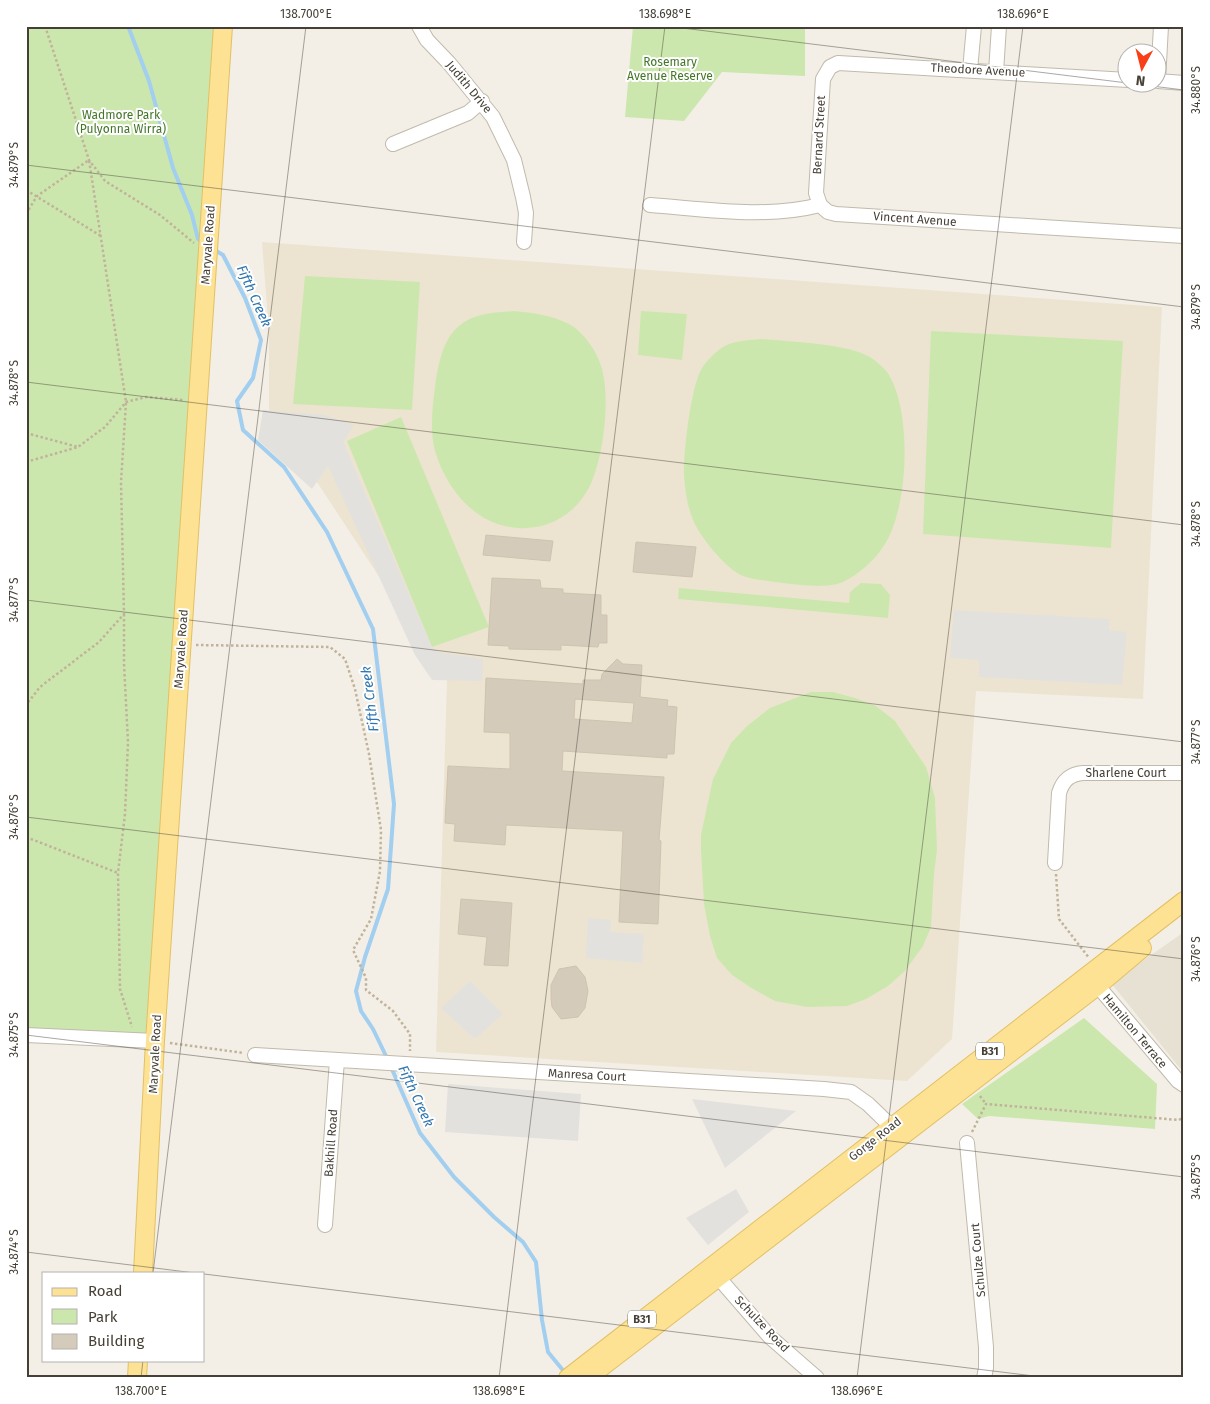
<svg xmlns="http://www.w3.org/2000/svg" width="1210" height="1404" viewBox="0 0 1210 1404" font-family="'Fira Sans',sans-serif">
<style>
.residential{fill:#e7e1d4}
.education{fill:#ece4d0}
.green{fill:#cce7ae}
.parking{fill:#e3e1de}
.lines{fill:none;stroke-linecap:round;stroke-linejoin:round}
.stream{stroke:#a2ceef;stroke-width:4}
.building{fill:#d4cbbb;stroke:#cfc3ae;fill-rule:evenodd}
.minor-casing{stroke:#c1baab;stroke-width:16}
.major-casing{stroke:#e2c064;stroke-width:20}
.path{stroke:#c0b39a;stroke-width:2.5;stroke-dasharray:2.5 2.5;stroke-linecap:butt}
.minor{stroke:#fff;stroke-width:14}
.major{stroke:#fde294;stroke-width:18}
.ticks{fill:none;stroke:#453f35;stroke-width:1;stroke-opacity:0.45}
.labels{text-anchor:middle;dominant-baseline:central;stroke-width:4;stroke-linejoin:round;paint-order:stroke}
.shield{fill:#fff;stroke:#7d7972;stroke-width:1}
.shield-label{font-size:11px;font-weight:bold;fill:#453f35}
.park-label{font-size:12px;fill:#447629;stroke:#fff}
.street-label{font-size:12px;fill:#453f35;stroke:#fff}
.water-label{font-size:14px;font-style:italic;fill:#2f76b0;stroke:#fff}
.neatline{fill:none;stroke:#453f35;stroke-width:2}
.ticks-label{font-size:12px;text-anchor:middle;fill:#453f35}
</style>
<rect width="100%" height="100%" fill="#f3efe6"/>
<path class="residential" d="M 1184,932 L 1184,1071 L 1179,1067 L 1111,983 Z"/>
<path class="education" d="M 262,242 L 1162,307 L 1143,699 L 976,691 L 952,1039 L 907,1081 L 436,1052 L 447,680 L 269,409 L 269,333 Z"/>
<path class="green" d="M 26,26 L 223,26 L 155,1041 L 26,1035 Z
M 633,26 L 805,26 L 805,76 L 722,72 L 684,121 L 625,117 Z
M 305,276 L 420,282 L 412,410 L 293,404 Z
M 514,311 C 533,313 552,315 569,324 C 584,332 598,353 602,369 C 610,398 604,453 592,481 C 583,503 565,520 541,526 C 488,538 449,498 435,451 C 429,429 433,402 436,379 C 440,357 445,333 466,321 C 479,313 499,312 514,311 Z
M 641,311 L 687,314 L 682,360 L 638,355 Z
M 931,331 L 1123,341 L 1111,548 L 923,534 Z
M 763,339 C 791,342 851,343 873,359 C 878,363 884,368 887,372 C 913,409 909,511 883,547 C 874,561 859,574 843,582 C 823,591 777,582 754,579 C 750,578 746,577 743,576 C 726,569 700,537 693,520 C 687,506 685,489 684,475 C 683,454 691,387 701,370 C 705,362 717,350 725,346 C 736,340 751,340 763,339 Z
M 401,417 L 489,627 L 432,647 L 347,441 Z
M 861,583 L 881,584 L 890,595 L 888,618 L 678,599 L 679,588 L 849,603 L 850,592 Z
M 811,692 L 833,692 L 855,698 L 876,706 L 895,721 L 926,767 L 935,798 L 937,850 L 934,874 L 931,927 L 923,946 L 905,971 L 888,986 L 866,999 L 847,1006 L 807,1007 L 775,1001 L 753,989 L 732,975 L 717,958 L 710,936 L 704,904 L 701,850 L 701,835 L 713,779 L 731,743 L 747,726 L 770,708 Z
M 1084,1018 L 1157,1084 L 1155,1129 L 989,1116 L 978,1119 L 962,1104 Z"/>
<path class="parking" d="M 263,410 L 325,415 L 354,425 L 343,442 L 432,647 L 438,652 L 483,659 L 482,681 L 432,680 L 415,655 L 328,466 L 312,489 L 258,440 Z
M 954,610 L 1109,619 L 1109,630 L 1127,632 L 1122,685 L 979,677 L 979,660 L 950,658 Z
M 588,918 L 611,920 L 610,932 L 644,934 L 642,963 L 586,958 Z
M 470,981 L 503,1014 L 475,1039 L 441,1008 Z
M 448,1084 L 581,1094 L 578,1141 L 445,1132 Z
M 692,1099 L 796,1111 L 725,1168 Z
M 736,1189 L 749,1212 L 708,1245 L 686,1218 Z"/>
<g class="lines">
<path class="stream" d="M 128,26 L 149,81 L 173,168 L 192,215 L 198,239 L 203,242
M 213,249 L 223,255 L 245,298 L 261,340 L 253,378 L 237,401 L 243,430 L 284,467 L 327,532 L 373,629 L 394,804 L 388,889 L 365,957 L 356,991 L 361,1011 L 373,1029 L 387,1058
M 391,1067 L 420,1133 L 454,1177 L 494,1217 L 523,1242 L 536,1262 L 542,1320 L 548,1352 L 566,1374"/>
</g>
<path class="building" d="M 486,535 L 553,541 L 550,561 L 483,555 Z
M 636,542 L 696,547 L 692,577 L 633,572 Z
M 492,578 L 540,580 L 541,588 L 563,589 L 563,593 L 601,595 L 601,615 L 607,615 L 607,643 L 599,643 L 598,647 L 561,645 L 561,650 L 509,649 L 509,646 L 488,645 Z
M 617,659 L 623,664 L 642,665 L 640,697 L 668,700 L 667,706 L 677,707 L 674,754 L 667,754 L 667,758 L 563,751 L 562,771 L 664,777 L 659,840 L 661,841 L 658,924 L 619,922 L 623,831 L 506,825 L 505,845 L 454,841 L 455,824 L 445,823 L 448,766 L 510,769 L 510,733 L 484,732 L 486,678 L 583,684 L 583,680 L 601,680 L 602,674 ZM 575,699 L 634,703 L 632,723 L 574,719 Z
M 461,899 L 512,903 L 508,966 L 484,965 L 487,937 L 458,934 Z
M 576,966 L 585,977 L 588,991 L 585,1008 L 578,1017 L 561,1019 L 552,1007 L 551,998 L 551,985 L 559,969 Z"/>
<g class="lines">
<defs>
<path id="minor" d="M 419,26 L 427,40 L 449,63 L 493,117 L 514,160 L 523,197 L 526,213 L 524,242
M 970,70 L 974,26
M 996,72 L 999,26
M 1158,81 L 1161,26
M 1158,81 L 1184,83
M 393,144 L 468,113 L 482,101
M 650,205 C 705,209 766,219 820,205 L 828,212 L 836,214 L 1184,236
M 820,205 L 816,193 L 823,79 L 830,67 L 838,63 L 1128,80
M 1055,863 L 1059,793 C 1063,780 1070,774 1083,773 L 1184,773
M 1092,979 L 1178,1081 L 1184,1085
M 26,1035 L 155,1041
M 255,1055 L 824,1089 L 851,1092 L 868,1104 L 899,1134
M 967,1143 L 986,1347 L 986,1368 L 984,1378
M 325,1225 L 337,1060
M 711,1269 L 770,1337 L 817,1378"/>
<path id="major" d="M 143,1273 L 155,1041 L 223,26
M 137,1378 L 138,1360
M 568,1378 L 1184,901
M 587,1378 L 1097,986 L 1142,948"/>
</defs>
<use href="#minor" class="minor-casing"/>
<use href="#major" class="major-casing"/>
<path class="path" d="M 45,26 L 89,160 L 105,181 L 160,215 L 194,243
M 26,190 L 101,236
M 26,214 L 37,196 L 89,160 L 126,402 L 121,482 L 124,614 L 99,642 L 40,687 L 26,705
M 26,433 L 78,447
M 26,462 L 78,447 L 105,427 L 126,402 L 146,397 L 184,400
M 124,614 L 124,664 L 128,742 L 125,814 L 118,873 L 119,929 L 120,989 L 132,1027
M 196,645 L 330,647 L 345,659 L 355,689 L 369,754 L 381,830 L 380,871 L 371,919 L 353,950 L 366,978 L 366,990 L 393,1011 L 410,1034 L 410,1051
M 26,837 L 118,873
M 1056,874 L 1059,919 L 1089,958
M 170,1043 L 244,1053
M 980,1096 L 986,1104
M 972,1132 L 986,1104 L 1179,1120 L 1184,1117"/>
<use href="#minor" class="minor"/>
<use href="#major" class="major"/>
</g>
<path class="ticks" d="M 666,26 L 1184,90M 26,165 L 1184,307M 26,382 L 1184,525M 26,600 L 1184,742M 26,817 L 1184,959M 26,1035 L 1184,1177M 26,1252 L 195,1273M 153,1273 L 306,26M 204,1274 L 1050,1378M 141,1378 L 143,1360M 499,1378 L 665,26M 857,1378 L 1023,26"/>
<g class="labels">
<g class="shield">
<rect x="976" y="1042.5" width="28" height="17" rx="4"/>
<rect x="628" y="1310.5" width="28" height="17" rx="4"/>
</g>
<g class="shield-label">
<text x="990" y="1051">B31</text>
<text x="642" y="1319">B31</text>
</g>
<g class="park-label">
<text x="670" y="62">Rosemary<tspan x="670" dy="14">Avenue Reserve</tspan></text>
<text x="121" y="115">Wadmore Park<tspan x="121" dy="14">(Pulyonna Wirra)</tspan></text>
</g>
<g class="street-label">
<text transform="translate(978 70) rotate(3)">Theodore Avenue</text>
<text transform="translate(469 87) rotate(50)">Judith Drive</text>
<text transform="translate(819 135) rotate(-87)">Bernard Street</text>
<text transform="translate(915 219) rotate(4)">Vincent Avenue</text>
<text transform="translate(208 245) rotate(-86)">Maryvale Road</text>
<text transform="translate(181 649) rotate(-86)">Maryvale Road</text>
<text x="1126" y="773">Sharlene Court</text>
<text transform="translate(1135 1031) rotate(50)">Hamilton Terrace</text>
<text transform="translate(155 1054) rotate(-87)">Maryvale Road</text>
<text transform="translate(587 1075) rotate(3)">Manresa Court</text>
<text transform="translate(875 1139) rotate(-38)">Gorge Road</text>
<text transform="translate(331 1143) rotate(-86)">Bakhill Road</text>
<text transform="translate(978 1260) rotate(-95)">Schulze Court</text>
<text transform="translate(762 1324) rotate(46)">Schulze Road</text>
</g>
<g class="water-label">
<text transform="translate(254 296) rotate(66)">Fifth Creek</text>
<text transform="translate(370 699) rotate(-97)">Fifth Creek</text>
<text transform="translate(416 1096) rotate(65)">Fifth Creek</text>
</g>
</g>
<rect width="1210" height="1404" fill="none" stroke="#ffffff" stroke-width="55"/>
<rect x="42" y="1272" width="162" height="90" fill="#ffffff" stroke="#b5b2ae"/>
<rect x="52" y="1288" width="25" height="8" fill="#fde294" stroke="#b5b2ae"/>
<text x="88" y="1296" font-size="15" fill="#453f35">Road</text>
<rect x="52" y="1309" width="25" height="15" fill="#cce7ae" stroke="#b5b2ae"/>
<text x="88" y="1322" font-size="15" fill="#453f35">Park</text>
<rect x="52" y="1334" width="25" height="15" fill="#d4cbbb" stroke="#b5b2ae"/>
<text x="88" y="1346" font-size="15" fill="#453f35">Building</text>
<g transform="translate(1142 68) rotate(187)"><circle r="24" fill="#ffffff" stroke="#b5b2ae"/>
<path d="M0-4L9 19L0 12L-9 19Z" fill="#f83f18"/>
<text y="-8" font-size="14" font-weight="bold" text-anchor="middle" fill="#453f35">N</text>
</g>
<rect x="28" y="28" width="1154" height="1348" class="neatline"/>
<g class="ticks-label">
<text x="306" y="18">138.700°E</text>
<text x="665" y="18">138.698°E</text>
<text x="1023" y="18">138.696°E</text>
<text transform="translate(1196 90) rotate(-90)" y="4">34.880°S</text>
<text transform="translate(14 165) rotate(-90)" y="4">34.879°S</text>
<text transform="translate(1196 307) rotate(-90)" y="4">34.879°S</text>
<text transform="translate(14 383) rotate(-90)" y="4">34.878°S</text>
<text transform="translate(1196 524) rotate(-90)" y="4">34.878°S</text>
<text transform="translate(14 600) rotate(-90)" y="4">34.877°S</text>
<text transform="translate(1196 742) rotate(-90)" y="4">34.877°S</text>
<text transform="translate(14 817) rotate(-90)" y="4">34.876°S</text>
<text transform="translate(1196 959) rotate(-90)" y="4">34.876°S</text>
<text transform="translate(14 1035) rotate(-90)" y="4">34.875°S</text>
<text transform="translate(1196 1177) rotate(-90)" y="4">34.875°S</text>
<text transform="translate(14 1252) rotate(-90)" y="4">34.874°S</text>
<text x="141" y="1395">138.700°E</text>
<text x="499" y="1395">138.698°E</text>
<text x="857" y="1395">138.696°E</text>
</g>
</svg>
